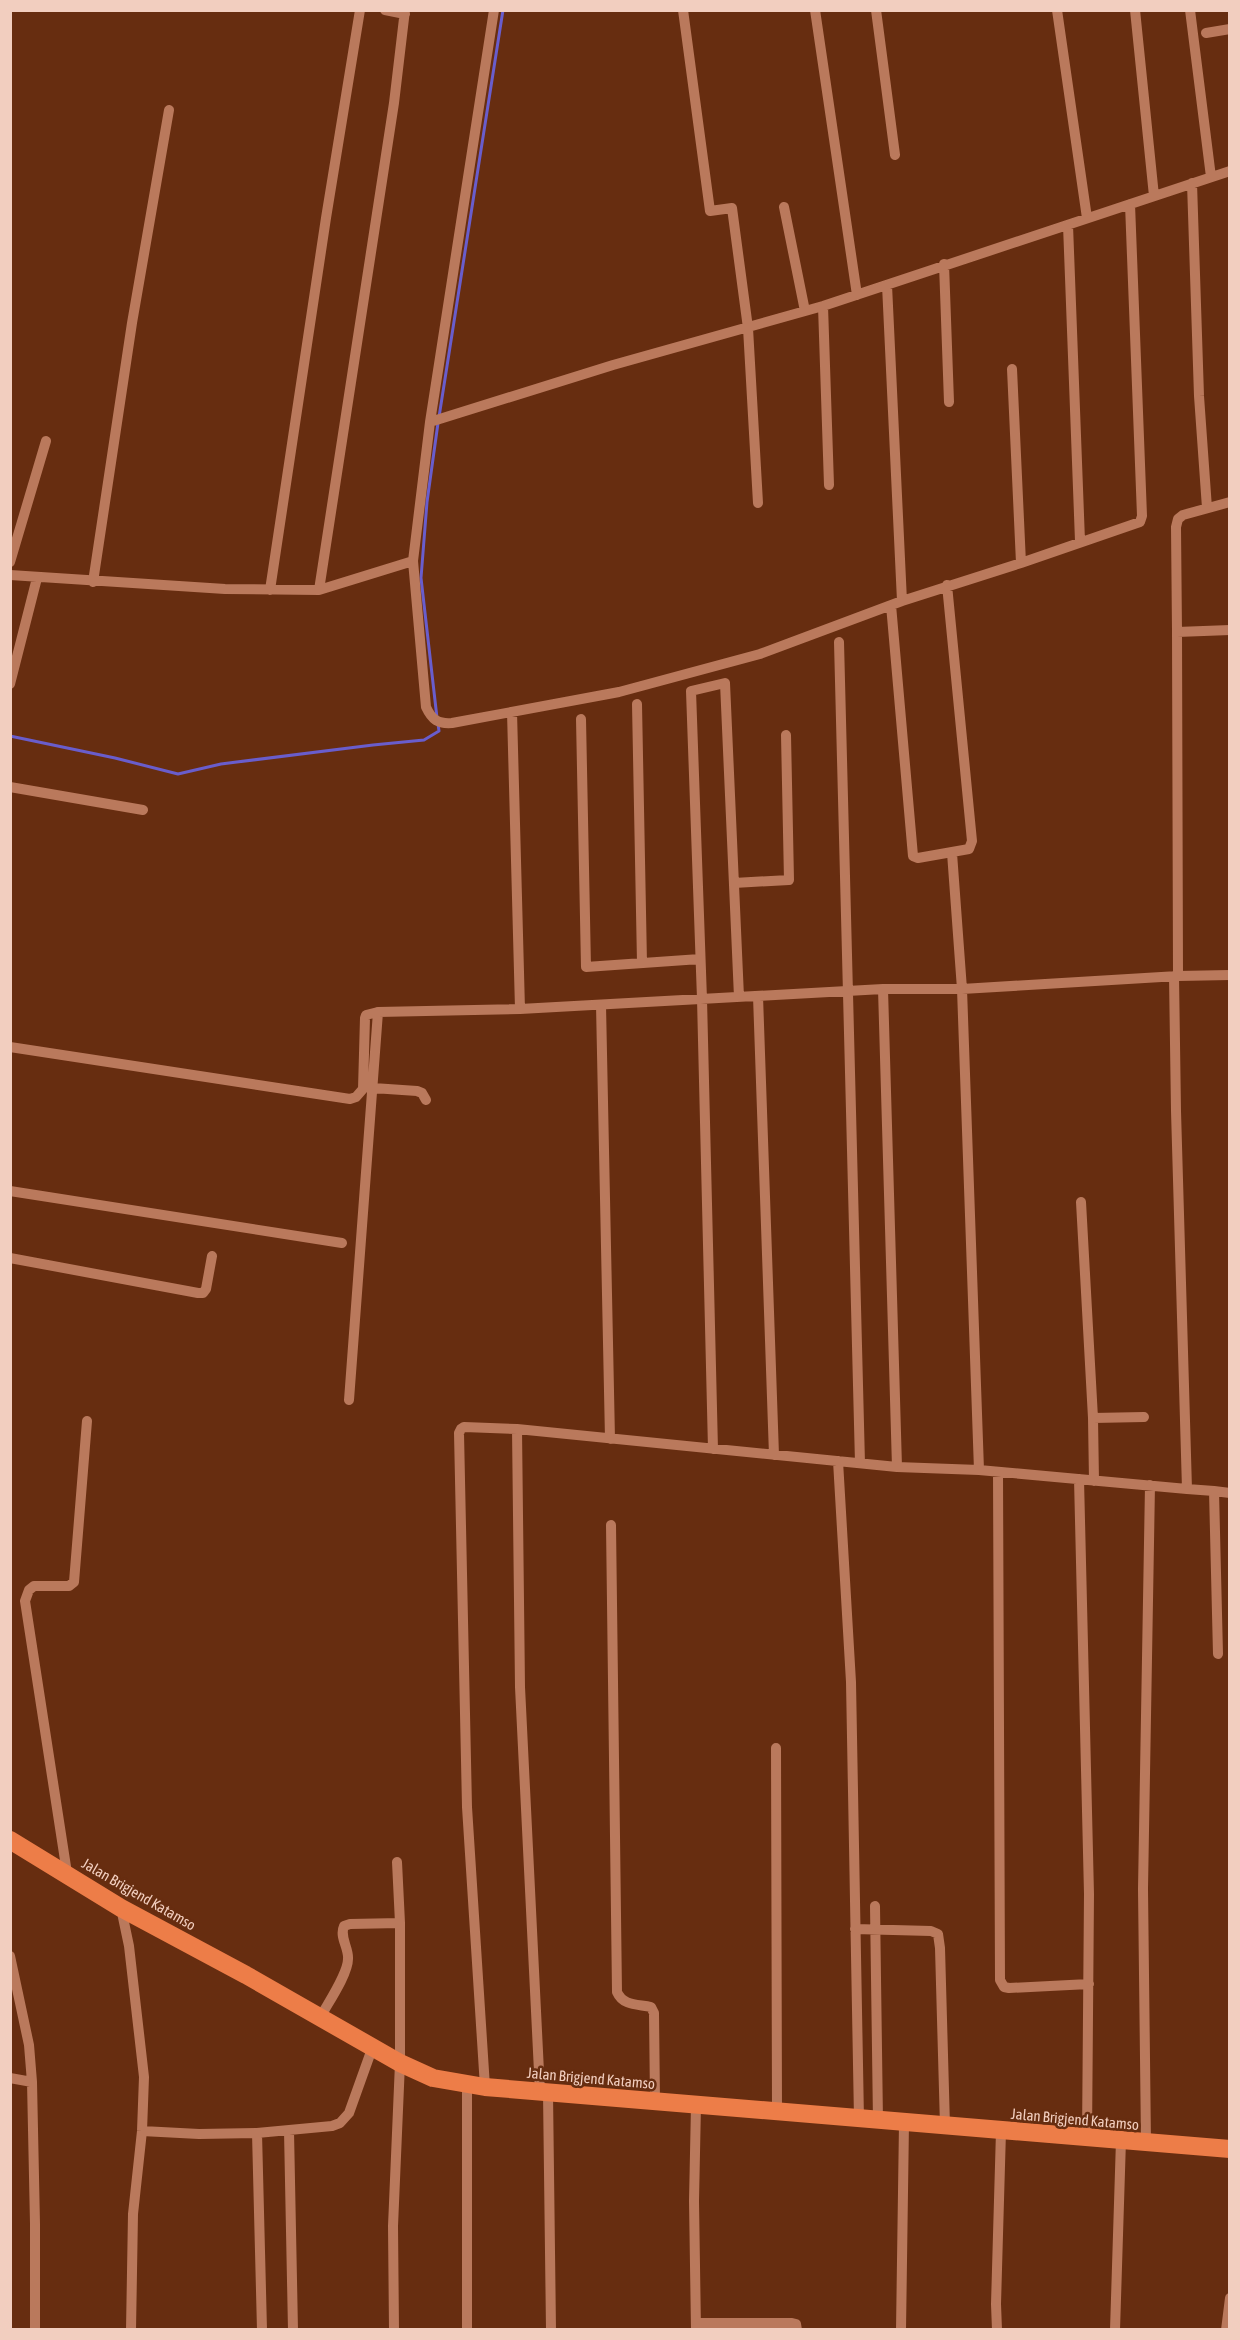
<svg xmlns="http://www.w3.org/2000/svg" width="1240" height="2340" viewBox="0 0 1240 2340" font-family="'Asap Condensed',sans-serif">
<style>
.lines{fill:none;stroke-linecap:round;stroke-linejoin:round}
.stream{stroke:#695dcc;stroke-width:3}
.minor{stroke:#ba795c;stroke-width:10}
.highway{stroke:#ed7d48;stroke-width:18}
.labels{text-anchor:middle;dominant-baseline:central;stroke-width:5;stroke-linejoin:round;paint-order:stroke}
.street-label{font-size:15px;fill:#f2cebf;stroke:#672d10}
</style>
<rect width="100%" height="100%" fill="#672d10"/>
<g class="lines">
<path class="stream" d="M 439,417 L 503,10
M 437,718 L 421,578 L 427,502 L 438,423
M 10,736 L 115,758 L 178,774 L 221,764 L 373,745 L 424,740 L 439,731 L 438,724"/>
<path class="minor" d="M 385,10 L 405,14
M 494,10 L 430,422 L 413,561 L 426,707 C 432,720 438,724 452,723 L 619,692 L 760,654 L 902,601 L 1021,563 L 1140,522 L 1142,516 L 1130,204
M 683,10 L 710,211 L 732,208 L 748,328 L 758,503
M 815,10 L 857,295
M 876,10 L 895,155
M 1057,10 L 1087,218
M 1135,10 L 1154,196
M 1190,10 L 1211,177
M 1206,33 L 1230,29
M 1192,183 L 1199,396 L 1207,508
M 784,207 L 805,311
M 1068,225 L 1080,541
M 944,264 L 949,402
M 887,285 L 902,601
M 823,306 L 829,485
M 1012,369 L 1021,563
M 430,422 L 613,365 L 823,306 L 1230,171
M 1230,502 L 1183,515 L 1178,519 L 1176,527 L 1177,632 L 1230,630
M 10,562 L 46,441
M 10,575 L 225,589 L 319,590 L 413,561
M 93,582 L 132,323 L 169,110
M 270,590 L 326,218 L 360,10
M 319,590 L 394,103 L 405,10
M 891,605 L 913,856 L 918,858 L 969,849 L 972,841 L 947,585
M 1177,632 L 1178,976
M 839,642 L 860,1463
M 10,684 L 37,578
M 637,704 L 642,963
M 512,712 L 520,1009
M 581,719 L 586,967 L 700,959
M 10,787 L 143,810
M 952,853 L 962,989 L 979,1470
M 734,883 L 789,880 L 786,735
M 1174,976 L 1176,1111 L 1187,1489 L 1214,1491
M 883,989 L 897,1467
M 758,996 L 774,1455
M 601,1005 L 610,1439
M 10,1047 L 350,1099 L 356,1097 L 363,1089 L 365,1018 L 366,1015 L 378,1012
M 373,1088 L 417,1091 L 422,1093 L 426,1100
M 10,1191 L 342,1243
M 1081,1202 L 1093,1418 L 1094,1481
M 10,1258 L 198,1293 L 203,1293 L 206,1289 L 212,1256
M 349,1400 L 378,1012 L 520,1009 L 883,989 L 962,989 L 1178,976 L 1230,975
M 1093,1418 L 1144,1417
M 517,1429 L 520,1687 L 540,2092
M 713,1449 L 702,999 L 691,691 L 725,683 L 739,997
M 838,1461 L 851,1682 L 859,2119
M 998,1472 L 1000,1980 L 1004,1987 L 1009,1988 L 1089,1984
M 1079,1479 L 1089,1894 L 1087,2138
M 611,1525 L 617,1992 C 623,2006 638,2004 651,2007 L 654,2013 L 655,2101
M 1218,1654 L 1214,1491 L 1230,1493
M 776,1748 L 777,2112
M 67,1873 L 25,1601 L 29,1590 L 34,1586 L 69,1586 L 74,1582 L 87,1421
M 875,1906 L 878,2121
M 121,1908 L 129,1946 L 144,2077 L 142,2131 L 133,2214 L 131,2330
M 855,1929 L 931,1931 L 938,1934 L 940,1948 L 945,2126
M 10,1956 L 29,2045 L 32,2082 L 35,2224 L 35,2330
M 321,2016 C 328,2003 348,1974 348,1959 C 349,1948 339,1937 344,1926 L 350,1924 L 400,1923
M 10,2078 L 32,2082
M 485,2087 L 467,1807 L 459,1433 L 461,1429 L 464,1427 L 517,1429 L 897,1467 L 979,1470 L 1187,1489
M 548,2093 L 551,2330
M 696,2105 L 694,2201 L 696,2330
M 142,2131 L 199,2134 L 257,2133 L 262,2330
M 289,2131 L 293,2330
M 257,2133 L 332,2126 L 340,2123 L 349,2113 L 373,2046
M 1146,2143 L 1143,1889 L 1150,1485
M 696,2323 L 792,2323 L 796,2324 L 797,2330
M 394,2330 L 393,2226 L 400,2063 L 400,1923 L 397,1862
M 467,2330 L 467,2085
M 901,2330 L 904,2123
M 997,2330 L 996,2304 L 1001,2131
M 1115,2330 L 1121,2140
M 1226,2330 L 1230,2298"/>
<path class="highway" d="M 10,1840 L 121,1908 L 246,1975 L 400,2063 L 433,2078 L 485,2087 L 1230,2149"/>
</g>
<g class="labels">
<g class="street-label">
<text transform="translate(139 1894) rotate(30)">Jalan Brigjend Katamso</text>
<text transform="translate(591 2078) rotate(5)">Jalan Brigjend Katamso</text>
<text transform="translate(1075 2119) rotate(5)">Jalan Brigjend Katamso</text>
</g>
</g>
<rect width="1240" height="2340" fill="none" stroke="#f2cebf" stroke-width="24"/>
</svg>
